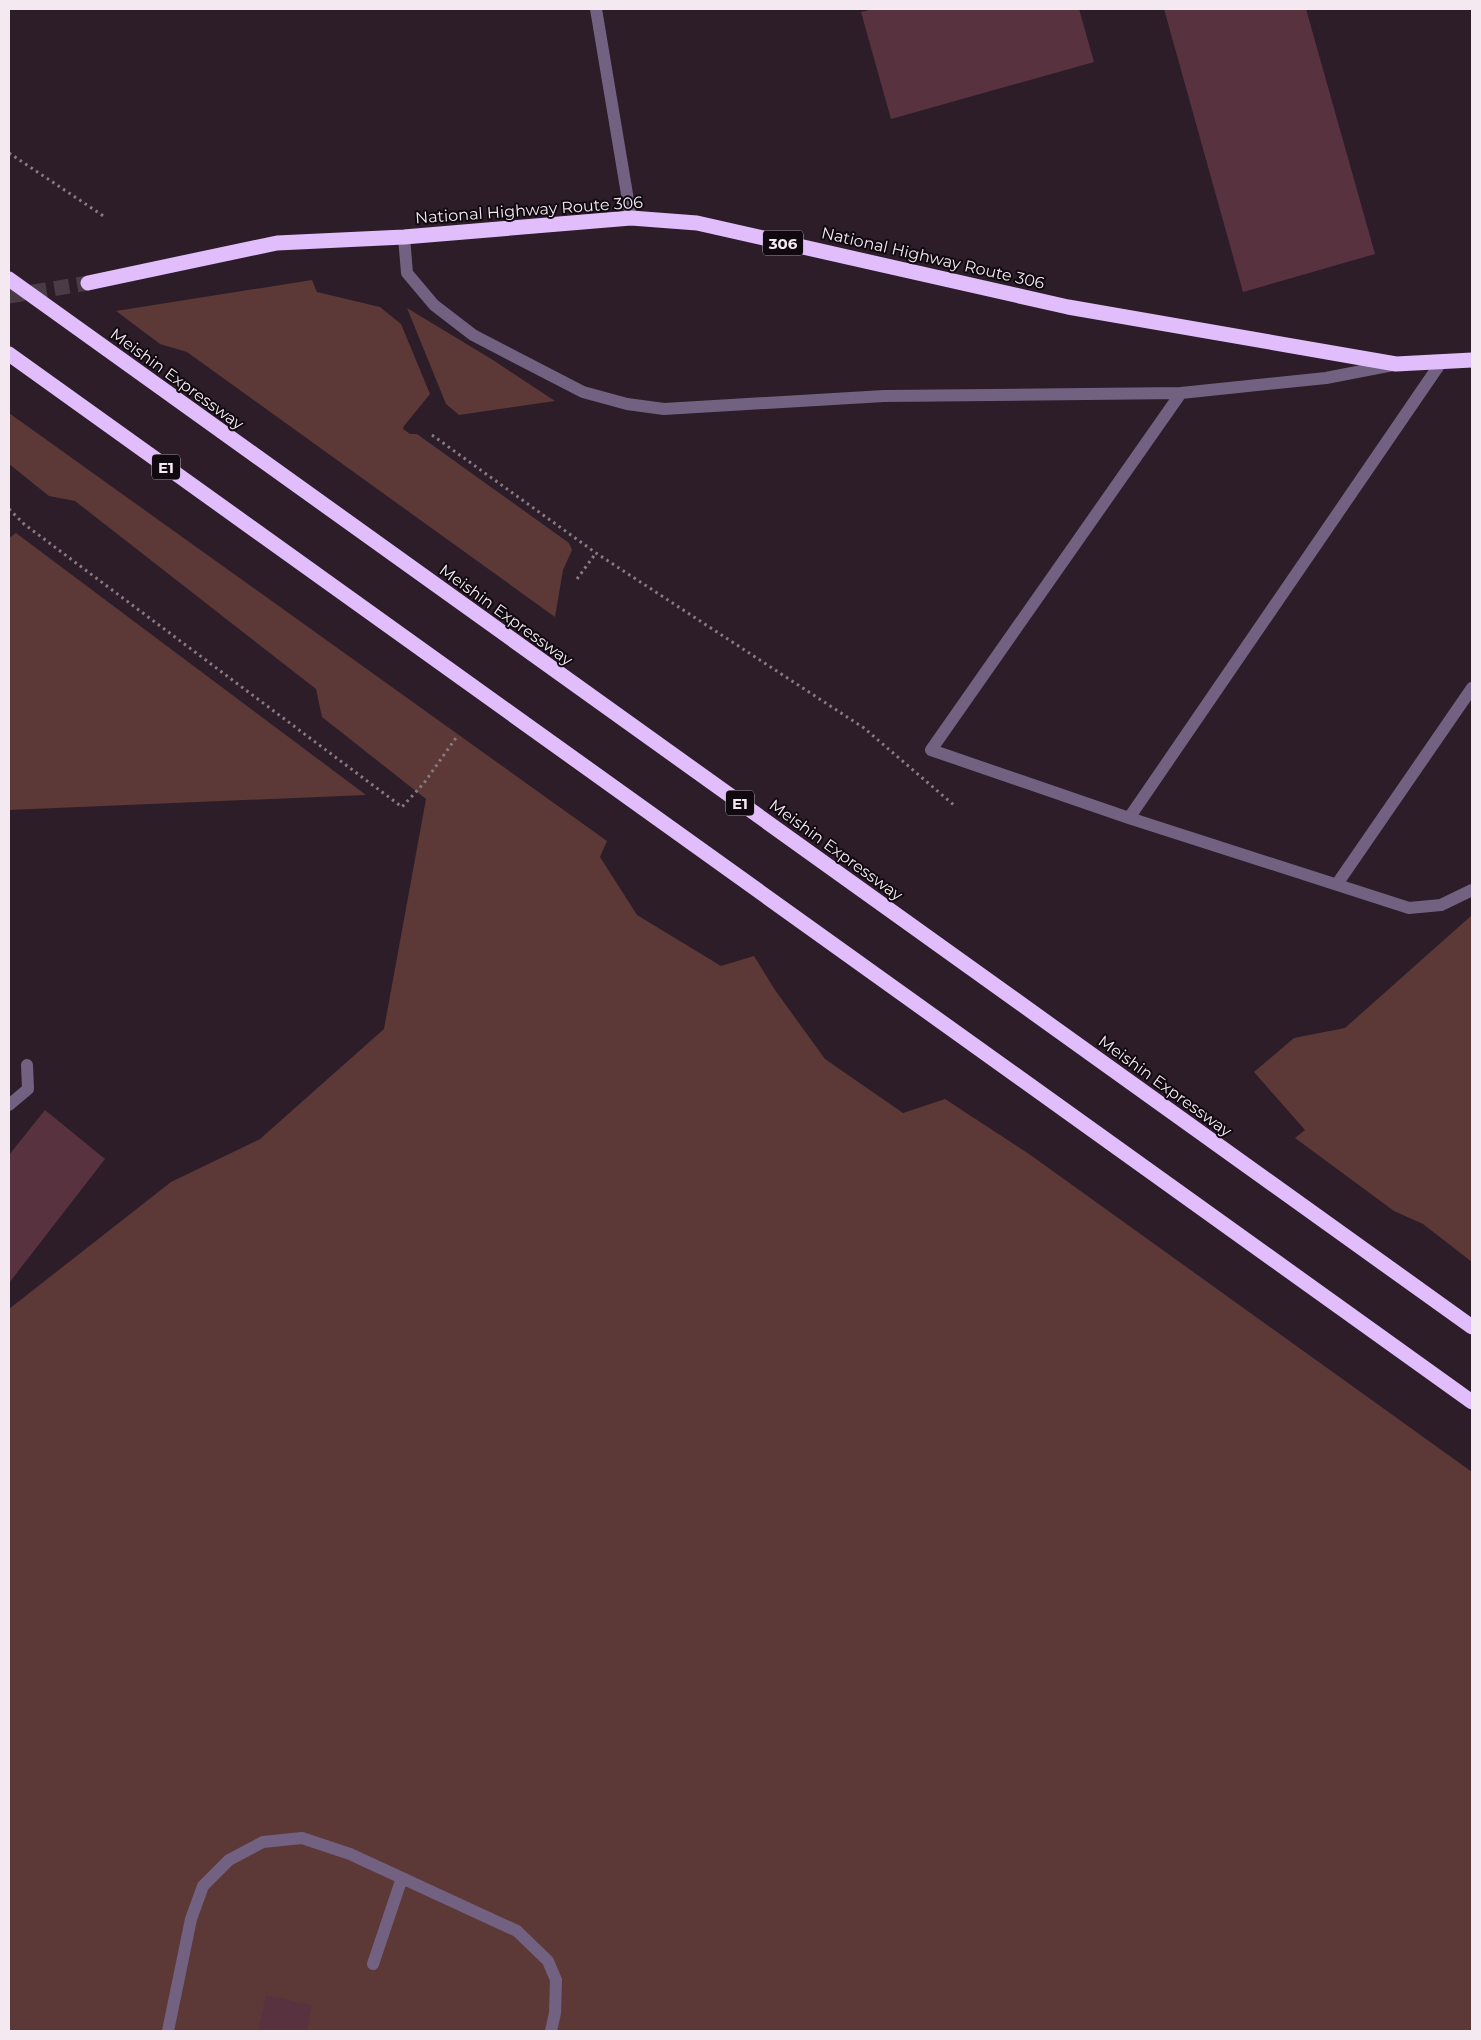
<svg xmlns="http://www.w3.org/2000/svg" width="1481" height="2040" viewBox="0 0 1481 2040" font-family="Montserrat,sans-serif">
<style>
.green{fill:#5c3937}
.building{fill:#593240}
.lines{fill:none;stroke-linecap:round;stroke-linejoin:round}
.highway-tunnel{stroke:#4a3c47;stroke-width:15;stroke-dasharray:15 8;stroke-linecap:butt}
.path{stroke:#887a85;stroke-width:3;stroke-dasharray:2.5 4;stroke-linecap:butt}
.minor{stroke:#736181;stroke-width:12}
.highway{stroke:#e1bdfc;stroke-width:15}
.labels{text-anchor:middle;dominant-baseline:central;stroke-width:4;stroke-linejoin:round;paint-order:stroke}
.shield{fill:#10090f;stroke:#b0a6ad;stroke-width:1}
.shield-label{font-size:15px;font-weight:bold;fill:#f4e9f1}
.street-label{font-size:16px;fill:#f4e9f1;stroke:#10090f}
</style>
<rect width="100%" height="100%" fill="#2c1d29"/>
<path class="green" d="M 312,280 L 317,292 L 380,307 L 401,324 L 430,394 L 404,426 L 403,429 L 410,434 L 417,434 L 569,543 L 572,550 L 563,570 L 555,617 L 187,352 L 160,344 L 116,311 Z
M 407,308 L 493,360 L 555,401 L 459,415 L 446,404 Z
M 9,413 L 607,841 L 600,857 L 637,915 L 721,966 L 754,956 L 775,990 L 825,1059 L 903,1113 L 945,1099 L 1029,1154 L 1472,1472 L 1472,2031 L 9,2031 L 9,1309 L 171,1182 L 260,1139 L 384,1029 L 426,799 L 322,717 L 316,689 L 75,501 L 49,496 L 9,464 Z
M 16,533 L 366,795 L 9,810 L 9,538 Z
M 1472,915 L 1472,1262 L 1423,1224 L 1394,1211 L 1295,1138 L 1305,1130 L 1254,1072 L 1294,1038 L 1345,1028 Z"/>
<path class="building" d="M 873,9 L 1079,9 L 1094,62 L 891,119 L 861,12 Z
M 1164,9 L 1306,9 L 1375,254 L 1243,292 Z
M 45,1110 L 105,1159 L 9,1283 L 9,1155 Z
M 266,1995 L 312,2005 L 307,2031 L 258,2031 Z"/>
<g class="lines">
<path class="highway-tunnel" d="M 9,296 L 88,283"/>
<path class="path" d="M 9,153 L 105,217
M 432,435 L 596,553 L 864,728 L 955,806
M 9,509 L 24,524 L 402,807 L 424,783 L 458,735
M 577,579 L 596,553"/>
<path class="minor" d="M 596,9 L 631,218
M 404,237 L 407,273 L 434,305 L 473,335 L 583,392 L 627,404 L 664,409 L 884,396 L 1181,393
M 1393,365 L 1326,378 L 1181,393 L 931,750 L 1129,818 L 1409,908 L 1441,905 L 1472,890
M 1129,818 L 1442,361
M 1337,884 L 1472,688
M 9,1105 L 28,1089 L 27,1065
M 373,1964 L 402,1878
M 168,2031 L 191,1919 L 203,1886 L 229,1860 L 263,1842 L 302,1838 L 350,1854 L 517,1931 L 548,1961 L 556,1980 L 555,2013 L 551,2031"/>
<path class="highway" d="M 9,279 L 1472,1327
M 88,283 L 277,243 L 404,237 L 631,218 L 697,223 L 1068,307 L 1396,364 L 1472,360
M 9,354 L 1472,1402"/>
</g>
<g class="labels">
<g class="shield">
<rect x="763" y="230.5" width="40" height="25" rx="4"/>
<rect x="152" y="454.5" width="28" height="25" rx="4"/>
<rect x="726" y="790.5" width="28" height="25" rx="4"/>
</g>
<g class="shield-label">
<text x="783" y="243">306</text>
<text x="166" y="467">E1</text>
<text x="740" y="803">E1</text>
</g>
<g class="street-label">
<text transform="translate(529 210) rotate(-4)">National Highway Route 306</text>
<text transform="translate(933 258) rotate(13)">National Highway Route 306</text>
<text transform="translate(177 379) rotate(36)">Meishin Expressway</text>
<text transform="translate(506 615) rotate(36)">Meishin Expressway</text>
<text transform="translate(836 850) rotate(36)">Meishin Expressway</text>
<text transform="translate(1165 1086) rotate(36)">Meishin Expressway</text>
</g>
</g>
<rect width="1481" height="2040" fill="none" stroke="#f4e9f1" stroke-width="20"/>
</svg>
